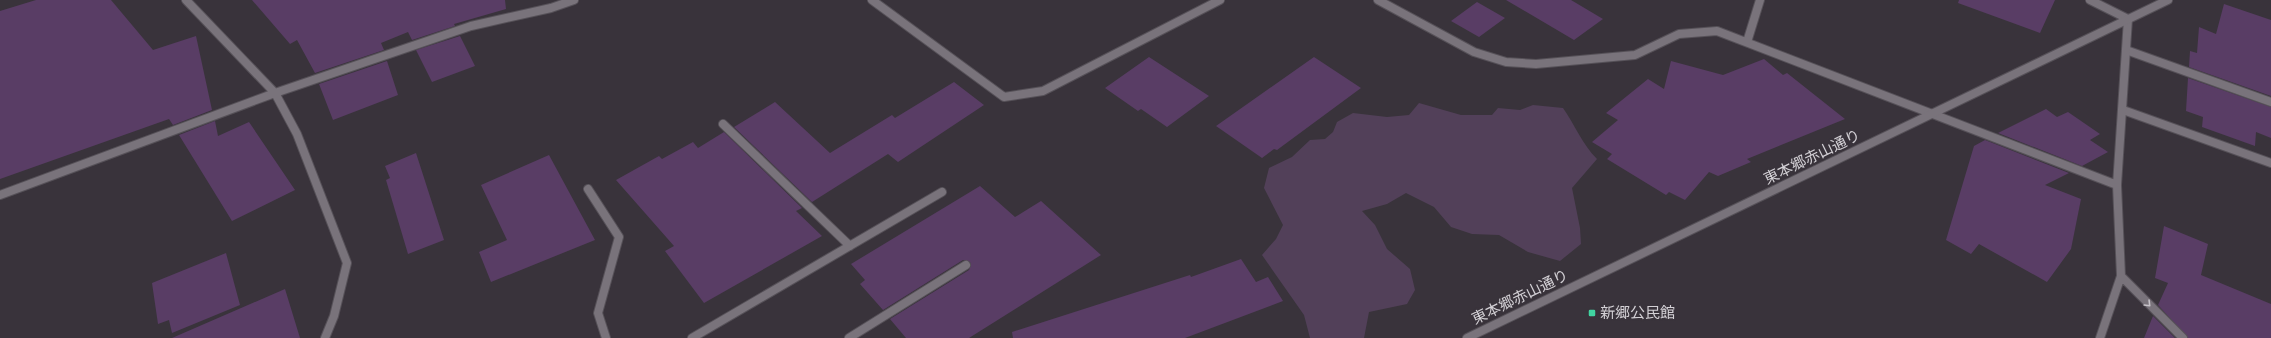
<svg xmlns="http://www.w3.org/2000/svg" width="2271" height="338" viewBox="0 0 2271 338" font-family="Signika,'Noto Sans JP',sans-serif">
<style>
.green{fill:#524059}
.building{fill:#593d65}
.lines{fill:none;stroke-linecap:round;stroke-linejoin:round}
.service-casing{stroke:#565158;stroke-width:10}
.minor-casing{stroke:#565158;stroke-width:10}
.tertiary-casing{stroke:#565158;stroke-width:10}
.service{stroke:#79737b;stroke-width:8}
.minor{stroke:#79737b;stroke-width:8}
.tertiary{stroke:#79737b;stroke-width:8}
.oneway{stroke:#c6c2c8}
.poi-dot{fill:#41d4a1;stroke:#39333b;stroke-width:1.5}
.labels{text-anchor:middle;dominant-baseline:central;stroke-width:4;stroke-linejoin:round;paint-order:stroke}
.street-label{font-size:15px;fill:#d3d0d5;stroke:#39333b}
.poi-label{font-size:15px;fill:#d3d0d5;stroke:#39333b;text-anchor:start}
</style>
<rect width="100%" height="100%" fill="#39333b"/>
<path class="green" d="M 1419,103 L 1461,115 L 1492,115 L 1498,108 L 1520,110 L 1533,105 L 1563,108 C 1575,125 1582,144 1597,159 L 1572,188 L 1580,228 L 1581,244 L 1560,261 L 1528,252 L 1499,235 L 1472,234 L 1451,227 L 1434,207 L 1406,193 L 1387,204 L 1362,211 L 1375,225 L 1387,249 L 1410,269 L 1415,290 L 1407,304 L 1369,312 L 1364,338 L 1310,338 L 1304,315 L 1262,255 L 1276,239 L 1283,225 L 1264,188 L 1269,168 L 1292,157 L 1310,140 L 1325,139 L 1333,132 L 1337,122 L 1353,113 L 1387,117 L 1409,115 Z"/>
<path class="building" d="M 36,0 L 111,0 L 153,50 L 196,36 L 212,110 L 173,125 L 169,119 L 0,179 L 0,11 Z
M 252,0 L 505,0 L 506,9 L 454,24 L 455,26 L 412,40 L 408,32 L 381,43 L 384,50 L 315,73 L 297,40 L 290,44 Z
M 1506,0 L 1571,0 L 1603,19 L 1574,40 Z
M 1959,0 L 2055,0 L 2040,33 L 1958,3 Z
M 1477,2 L 1505,18 L 1479,37 L 1451,21 Z
M 2224,4 L 2271,20 L 2271,96 L 2189,67 L 2190,51 L 2197,53 L 2199,27 L 2216,34 Z
M 460,36 L 475,66 L 432,82 L 416,50 Z
M 1149,57 L 1209,96 L 1167,127 L 1141,109 L 1138,111 L 1105,88 Z
M 1314,57 L 1361,88 L 1277,150 L 1274,149 L 1262,158 L 1216,126 Z
M 1764,59 L 1783,75 L 1787,73 L 1845,119 L 1747,159 L 1751,162 L 1718,176 L 1709,172 L 1685,200 L 1669,192 L 1666,195 L 1607,159 L 1612,154 L 1592,142 L 1618,120 L 1606,113 L 1648,79 L 1664,89 L 1671,61 L 1723,75 Z
M 387,61 L 398,95 L 333,120 L 319,84 Z
M 2188,78 L 2271,107 L 2271,138 L 2256,132 L 2255,146 L 2202,127 L 2203,117 L 2186,111 Z
M 954,82 L 984,105 L 898,162 L 888,154 L 812,202 L 734,127 L 775,102 L 830,153 L 892,115 L 895,118 Z
M 2046,109 L 2057,117 L 2068,112 L 2100,134 L 2090,140 L 2108,152 L 2082,166 L 1998,133 Z
M 215,121 L 218,136 L 249,122 L 295,190 L 232,221 L 179,135 Z
M 724,132 L 802,208 L 796,211 L 822,236 L 704,303 L 665,251 L 674,246 L 616,180 L 659,156 L 662,159 L 693,142 L 698,148 Z
M 1985,140 L 2069,173 L 2045,185 L 2081,199 L 2071,249 L 2047,282 L 1979,244 L 1971,254 L 1946,240 L 1974,146 Z
M 416,153 L 444,240 L 408,254 L 386,180 L 390,178 L 385,166 Z
M 549,155 L 595,240 L 491,282 L 479,252 L 507,240 L 481,185 Z
M 980,186 L 1015,217 L 1041,201 L 1101,255 L 969,338 L 906,338 L 890,319 L 969,270 L 971,265 L 970,262 L 963,260 L 883,310 L 860,284 L 865,280 L 851,264 Z
M 2164,226 L 2208,244 L 2201,275 L 2271,304 L 2271,338 L 2188,338 L 2158,305 L 2168,283 L 2155,278 Z
M 226,253 L 240,305 L 172,333 L 169,320 L 158,324 L 152,283 Z
M 1241,259 L 1256,282 L 1268,277 L 1283,301 L 1185,338 L 1013,338 L 1012,332 L 1190,275 L 1191,277 Z
M 285,289 L 300,338 L 172,338 Z
M 2153,316 L 2175,338 L 2144,338 Z"/>
<g class="lines">
<defs>
<path id="service" d="M 2090,0 L 2128,19
M 2126,50 L 2271,102
M 2123,110 L 2271,163
M 723,124 L 850,246
M 588,189 L 619,237 L 598,313 L 606,338
M 692,338 L 942,192
M 849,338 L 966,265"/>
<path id="minor" d="M 186,0 L 275,93 L 297,134 L 347,263 L 334,316 L 325,338
M 872,0 L 1004,97 L 1043,91 L 1220,0
M 1378,0 L 1474,52 L 1506,62 L 1536,64 L 1635,55 L 1679,34 L 1717,31 L 2117,185
M 1747,42 L 1760,0
M 0,195 L 275,93 L 471,26 L 551,8 L 574,0
M 2121,276 L 2183,338
M 2100,338 L 2121,276 L 2117,185 L 2128,19"/>
<path id="tertiary" d="M 1467,338 L 2168,0"/>
</defs>
<use href="#service" class="service-casing"/>
<use href="#minor" class="minor-casing"/>
<use href="#tertiary" class="tertiary-casing"/>
<use href="#service" class="service"/>
<use href="#minor" class="minor"/>
<use href="#tertiary" class="tertiary"/>
</g>
<defs><path id="oneway-chevron" d="M-2-3.5L2.5 0L-2 3.5" fill="none" stroke-width="1.6" stroke-linecap="round" stroke-linejoin="round"/></defs>
<use class="oneway" href="#oneway-chevron" transform="translate(2148 304) rotate(45)"/>
<rect class="poi-dot" x="1588" y="309" width="8" height="8" rx="2"/>
<g class="labels">
<g class="street-label">
<text transform="translate(1812 157) rotate(-26)">東本郷赤山通り</text>
<text transform="translate(1520 297) rotate(-26)">東本郷赤山通り</text>
</g>
<g class="poi-label">
<text x="1600" y="313">新郷公民館</text>
</g>
</g>
</svg>
